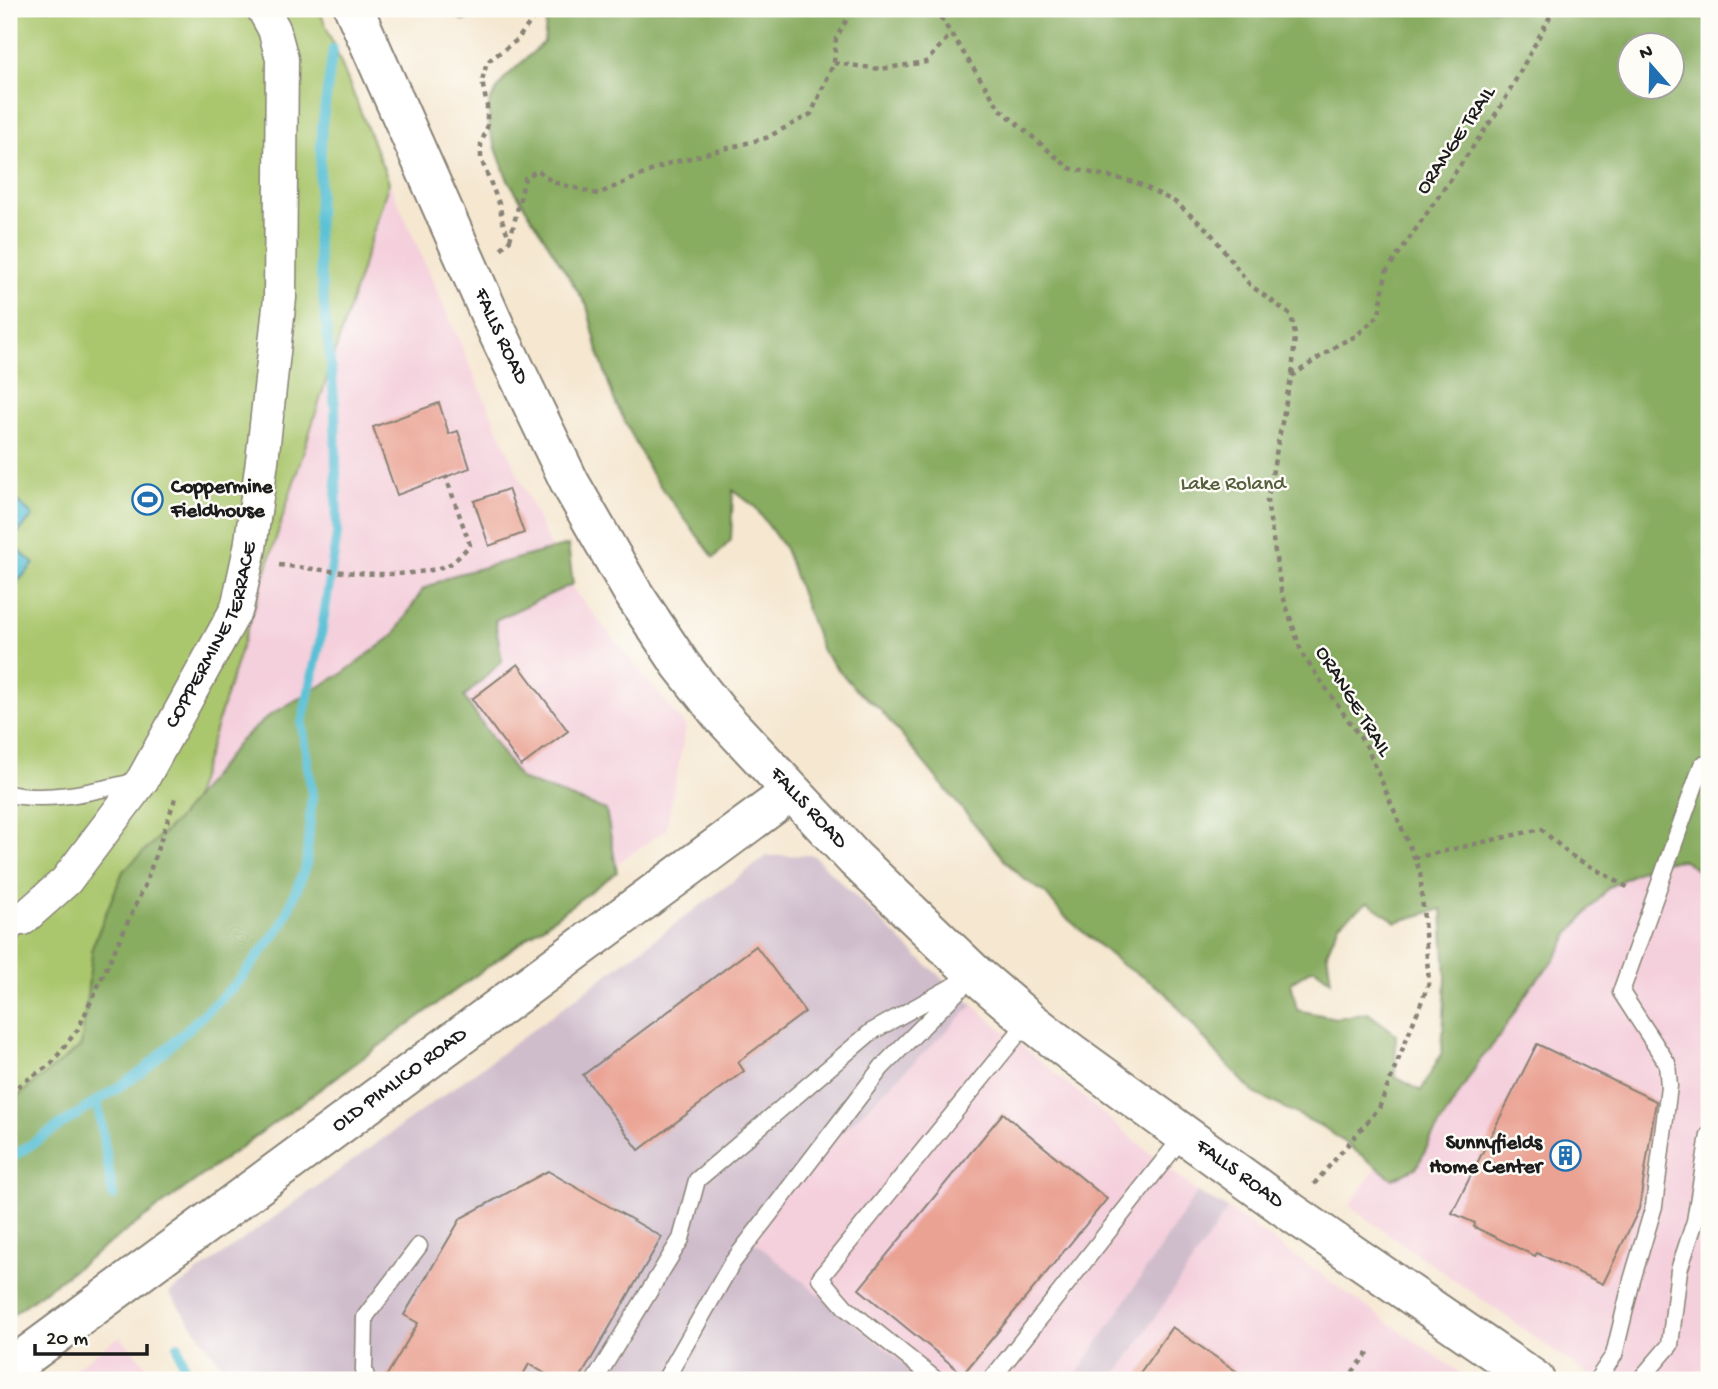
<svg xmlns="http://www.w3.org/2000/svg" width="1718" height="1389" viewBox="0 0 1718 1389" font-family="'Gochi Hand',sans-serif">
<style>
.built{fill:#f4cfdc}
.industrial{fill:#d0bdcc}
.green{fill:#abc76e;stroke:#647245;stroke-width:2}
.forest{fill:#88ac61;stroke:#52643e;stroke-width:2;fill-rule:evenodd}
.water{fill:#58c0d5;stroke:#3a6e78;stroke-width:2}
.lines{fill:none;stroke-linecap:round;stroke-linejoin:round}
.stream{stroke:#58c0d5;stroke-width:10}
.building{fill:#eaa293}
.lane-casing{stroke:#888276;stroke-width:19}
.street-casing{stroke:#888276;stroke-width:35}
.secondary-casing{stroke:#888276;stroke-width:42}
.path{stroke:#888276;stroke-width:4.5;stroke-dasharray:5 5;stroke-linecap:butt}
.lane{stroke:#fff;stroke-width:16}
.street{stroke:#fff;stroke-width:32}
.secondary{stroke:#fff;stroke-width:38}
.labels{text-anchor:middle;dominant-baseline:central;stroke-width:5;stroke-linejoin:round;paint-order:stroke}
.street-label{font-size:21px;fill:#1c1c1c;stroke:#fdfcf7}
.park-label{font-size:21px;fill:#55603d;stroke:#fdfcf7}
.poi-label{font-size:21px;font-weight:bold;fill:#1c1c1c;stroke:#fdfcf7;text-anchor:start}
</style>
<rect width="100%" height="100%" fill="#fdfcf7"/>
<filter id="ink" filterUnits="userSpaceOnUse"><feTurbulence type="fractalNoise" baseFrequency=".0143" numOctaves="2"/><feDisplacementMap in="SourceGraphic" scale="14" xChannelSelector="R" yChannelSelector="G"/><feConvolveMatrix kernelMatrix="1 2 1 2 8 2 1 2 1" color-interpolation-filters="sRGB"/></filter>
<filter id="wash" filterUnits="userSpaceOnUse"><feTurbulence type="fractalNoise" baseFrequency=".00686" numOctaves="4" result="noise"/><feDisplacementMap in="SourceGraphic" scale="28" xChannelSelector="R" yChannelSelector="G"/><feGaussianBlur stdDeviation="1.57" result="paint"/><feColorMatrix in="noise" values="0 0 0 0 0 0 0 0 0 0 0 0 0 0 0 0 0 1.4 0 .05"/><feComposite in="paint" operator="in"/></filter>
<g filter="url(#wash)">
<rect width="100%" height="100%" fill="#f5e7d0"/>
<path class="built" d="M 389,182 L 564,578 L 686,727 L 666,829 L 359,1048 L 187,819 Z
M 1709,702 L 1709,1380 L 1596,1380 L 1349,1206 Z
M 973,1005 L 1197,1192 L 1073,1380 L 924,1380 L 741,1231 Z
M 1228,1209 L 1470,1380 L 1113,1380 Z
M 120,1336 L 159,1380 L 59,1380 Z"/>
<path class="industrial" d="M 813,855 L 919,958 L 973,1005 L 741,1231 L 924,1380 L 232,1380 L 169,1293 L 492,1060 L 767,856 Z
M 1197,1192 L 1228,1209 L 1113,1380 L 1073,1380 Z"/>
<path class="green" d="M 9,9 L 319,9 L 389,182 L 187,819 L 80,1064 L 9,1113 Z"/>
<path class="forest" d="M 444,9 L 483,9 L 464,21 Z
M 538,9 L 1709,9 L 1709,879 L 1684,860 L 1657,862 L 1609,887 L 1569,934 L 1554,961 L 1532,985 L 1497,1040 L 1480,1060 L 1431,1139 L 1417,1167 L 1393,1179 L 1325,1128 L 1254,1093 L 1218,1055 L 1167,994 L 1145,978 L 1122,965 L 1062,914 L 1046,894 L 1024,879 L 1005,861 L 878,707 L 857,691 L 822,651 L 785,549 L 755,507 L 733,490 L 731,540 L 714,558 L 652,475 L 615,402 L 599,355 L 587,306 L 507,178 L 489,129 L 489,103 L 504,79 L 544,42 L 547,16 ZM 1630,46 L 1672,46 L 1672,88 L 1630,88 ZM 1368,902 L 1396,922 L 1442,909 L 1446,978 L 1442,1052 L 1421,1091 L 1395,1077 L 1396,1034 L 1368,1013 L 1336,1018 L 1297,1010 L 1291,982 L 1314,968 L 1331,981 L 1327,952 L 1339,924 Z
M 568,545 L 573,584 L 495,620 L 502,661 L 464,697 L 520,779 L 606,810 L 617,872 L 9,1317 L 9,1103 L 81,1046 L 93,945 L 123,871 L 177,820 L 240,741 L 270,715 L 343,673 L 394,635 L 423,589 L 451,576 Z"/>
<path class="water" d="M 9,493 L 33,516 L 10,542 L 34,564 L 9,591 Z"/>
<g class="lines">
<path class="stream" d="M 97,1100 L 113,1196
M 9,1159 L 143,1071 L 239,981 L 282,925 L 306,866 L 312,795 L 302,723 L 320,641 L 337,534 L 335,406 L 317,239 L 322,126 L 333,49
M 178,1346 L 188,1380"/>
</g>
<g id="blocks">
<path class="building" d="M 439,403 L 449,434 L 458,431 L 470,468 L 397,495 L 373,427 Z
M 508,489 L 524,533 L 489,546 L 474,501 Z
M 518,664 L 568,731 L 521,766 L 472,699 Z
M 756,946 L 805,1012 L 738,1062 L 744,1071 L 639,1150 L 583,1075 Z
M 1537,1044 L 1656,1101 L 1639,1209 L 1603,1284 L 1537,1253 L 1535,1256 L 1474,1227 L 1475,1223 L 1452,1213 Z
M 1003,1113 L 1107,1199 L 963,1374 L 859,1289 Z
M 548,1171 L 662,1237 L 579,1380 L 556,1380 L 529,1364 L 520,1380 L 384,1380 L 418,1323 L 404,1315 L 461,1218 Z
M 1172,1327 L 1249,1380 L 1135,1380 Z"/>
</g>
</g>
<g filter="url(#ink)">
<use href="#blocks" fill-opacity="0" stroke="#888276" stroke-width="2"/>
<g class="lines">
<defs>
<path id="lane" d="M 9,794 C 52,803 96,790 138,781
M 9,937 L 23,919
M 367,1380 L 364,1370 L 365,1317 L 419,1246
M 595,1380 L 681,1239 L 697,1180 L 871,1032 L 975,974
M 665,1380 L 732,1263 L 882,1067 L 961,988
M 936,1380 L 846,1308 L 820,1278 L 1029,1020
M 991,1380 L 1184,1135
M 1597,1380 L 1614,1355 L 1632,1280 L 1654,1206 L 1669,1086 L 1667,1063 L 1621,992 L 1702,765
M 1640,1380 L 1670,1345 L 1679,1270 L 1695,1221 L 1709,1135"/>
<g id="street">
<path id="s1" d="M 23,919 L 66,881 L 143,779 L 237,608 L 250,548 L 262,461 L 280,298 L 282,59 L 274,29 L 263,9"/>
</g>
<g id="secondary">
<path id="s2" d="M 354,9 L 497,331 L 570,483 L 633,593 L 681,665 L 719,713 L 855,859 L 975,974 L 1029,1020 L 1073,1054 L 1291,1212 L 1535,1380"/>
<path id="s3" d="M 9,1369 L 791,792"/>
</g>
</defs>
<use href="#lane" class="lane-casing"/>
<use href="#street" class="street-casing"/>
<use href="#secondary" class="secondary-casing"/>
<path class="path" d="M 935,9 L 1000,109 L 1069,168 L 1135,182 L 1175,202 L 1209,231 L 1250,285 L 1291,315 L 1295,335 L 1292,376
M 834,63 L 880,69 L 926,62 L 951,34
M 510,240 L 525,178 L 538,170 L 552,182 L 598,194 L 667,164 L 766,138 L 811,114 L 834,63 L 836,38 L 853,9
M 501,249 L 510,240 L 502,220 L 500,206 L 481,159 L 481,144 L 487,128 L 487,106 L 482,81 L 487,62 L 517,40 L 540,9
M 279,565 C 325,570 407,583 450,564 C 457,560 464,551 470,545 L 446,477
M 1414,858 L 1541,829 L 1570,855 L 1629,888
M 9,1092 L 51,1064 L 78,1029 L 145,885 L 176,796
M 1314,1184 L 1379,1108 L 1429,983 L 1420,871 L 1367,747 L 1302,654 L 1281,590 L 1267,501 L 1288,391 L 1292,376 L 1339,344 L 1356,336 L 1379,315 L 1386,272 L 1502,105 L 1554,9
M 1346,1380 L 1369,1352"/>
<use href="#lane" class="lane"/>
<use href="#street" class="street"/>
<use href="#secondary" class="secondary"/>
</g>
</g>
<defs>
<symbol id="stadium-ring" viewBox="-11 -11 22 22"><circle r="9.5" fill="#fdfcf7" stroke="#1f6fb2" stroke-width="1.5"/><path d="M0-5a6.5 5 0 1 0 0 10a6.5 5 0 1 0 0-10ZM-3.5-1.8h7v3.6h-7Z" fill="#1f6fb2"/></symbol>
<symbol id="building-ring" viewBox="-11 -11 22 22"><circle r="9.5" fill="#fdfcf7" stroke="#1f6fb2" stroke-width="1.5"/><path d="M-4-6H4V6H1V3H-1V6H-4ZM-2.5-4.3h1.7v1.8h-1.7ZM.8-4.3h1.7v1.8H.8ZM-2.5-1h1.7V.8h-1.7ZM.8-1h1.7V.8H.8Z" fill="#1f6fb2"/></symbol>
</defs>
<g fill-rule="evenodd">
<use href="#stadium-ring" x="130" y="482" width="35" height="35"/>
<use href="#building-ring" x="1548" y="1138" width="35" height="35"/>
</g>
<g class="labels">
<g class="street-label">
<text transform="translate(1457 141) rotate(-56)">ORANGE TRAIL</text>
<text stroke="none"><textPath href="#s2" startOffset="359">FALLS ROAD</textPath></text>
<text stroke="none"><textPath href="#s1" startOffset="346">COPPERMINE TERRACE</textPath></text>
<text transform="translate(1352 702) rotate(58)">ORANGE TRAIL</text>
<text stroke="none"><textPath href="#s2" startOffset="926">FALLS ROAD</textPath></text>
<text stroke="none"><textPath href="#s3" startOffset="486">OLD PIMLICO ROAD</textPath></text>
<text stroke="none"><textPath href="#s2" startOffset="1493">FALLS ROAD</textPath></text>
</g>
<g class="park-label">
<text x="1233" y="485">Lake Roland</text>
</g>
<g class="poi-label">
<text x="171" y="488">Coppermine<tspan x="171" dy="24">Fieldhouse</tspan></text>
<text x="1542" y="1144" text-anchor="end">Sunnyfields<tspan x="1542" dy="24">Home Center</tspan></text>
</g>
</g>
<rect width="1718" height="1389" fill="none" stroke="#fdfcf7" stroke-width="35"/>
<g transform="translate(1651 66) rotate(340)"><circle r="33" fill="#fdfcf7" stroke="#a3a29f" stroke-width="2"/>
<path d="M0-5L12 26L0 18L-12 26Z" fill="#1f6fb2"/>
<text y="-10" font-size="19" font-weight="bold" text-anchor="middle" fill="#1c1c1c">N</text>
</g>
<path d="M35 1344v10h112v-10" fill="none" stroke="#1c1c1c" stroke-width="3.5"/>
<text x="46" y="1344" font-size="21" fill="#1c1c1c" stroke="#fdfcf7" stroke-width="5" paint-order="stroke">20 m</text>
</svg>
